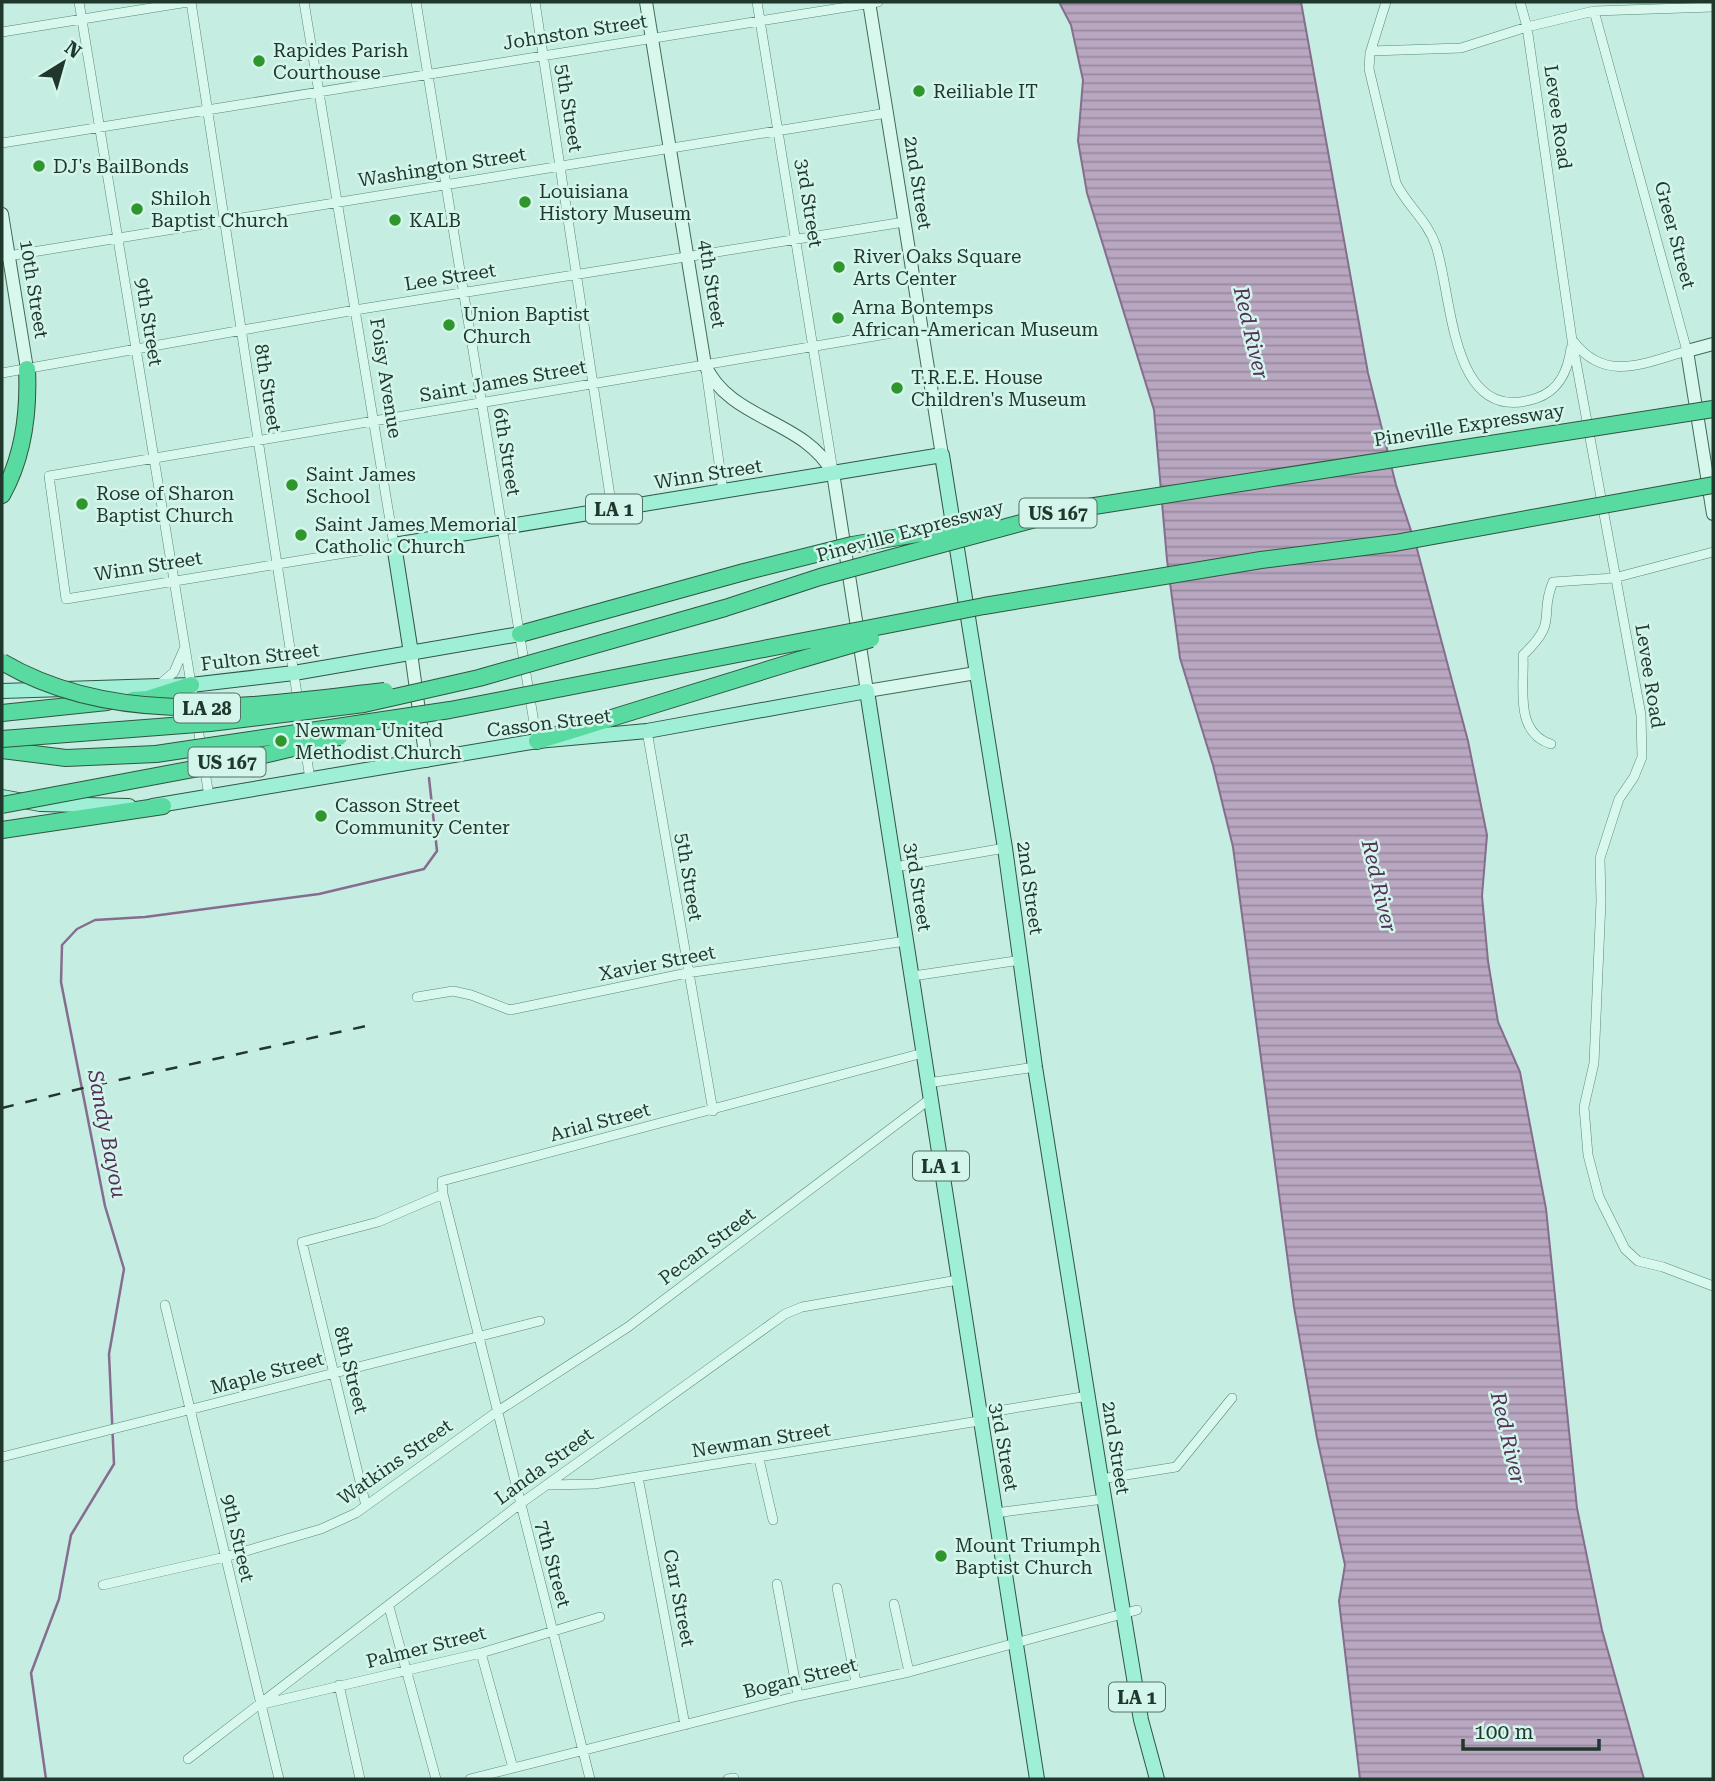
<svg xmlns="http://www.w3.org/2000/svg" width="1715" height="1781" viewBox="0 0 1715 1781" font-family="'Roboto Serif',serif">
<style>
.water{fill:url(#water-rules);stroke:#866d8f;stroke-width:2}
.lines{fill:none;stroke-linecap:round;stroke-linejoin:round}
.stream{stroke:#866d8f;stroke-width:2.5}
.street-casing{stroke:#5b8873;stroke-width:10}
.secondary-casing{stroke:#3f6a54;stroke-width:14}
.primary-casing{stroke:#305641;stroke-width:16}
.highway-casing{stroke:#305641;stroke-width:18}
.street{stroke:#d8f8ee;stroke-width:9}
.secondary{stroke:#d8f8ee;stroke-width:12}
.primary{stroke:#9eefd5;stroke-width:14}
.highway{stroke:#58daa0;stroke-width:16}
.rail{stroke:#1f382b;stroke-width:2.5;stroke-dasharray:12 12;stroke-linecap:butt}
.highway-bridge-casing{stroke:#305641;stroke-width:18;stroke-linecap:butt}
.highway-bridge{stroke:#58daa0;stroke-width:16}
.poi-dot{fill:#2f952d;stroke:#d4f5eb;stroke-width:2.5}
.labels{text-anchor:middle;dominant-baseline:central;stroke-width:5;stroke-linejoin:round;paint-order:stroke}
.shield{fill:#d4f5eb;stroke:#557165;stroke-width:2}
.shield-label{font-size:18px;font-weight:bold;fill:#1f382b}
.street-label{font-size:19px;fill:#1f382b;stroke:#d4f5eb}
.poi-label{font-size:19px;fill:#1f382b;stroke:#d4f5eb;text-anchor:start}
.water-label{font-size:21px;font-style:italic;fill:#552f58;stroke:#d4f5eb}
</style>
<defs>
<pattern id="water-rules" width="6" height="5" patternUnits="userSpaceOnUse" patternTransform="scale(1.75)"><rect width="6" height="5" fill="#b9a7c1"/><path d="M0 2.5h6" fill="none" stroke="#96899d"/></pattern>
</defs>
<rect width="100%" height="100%" fill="#c5ede1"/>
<path class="water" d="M 1059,2 L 1301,2 L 1368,373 L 1396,485 L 1417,549 L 1468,741 L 1487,835 L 1482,896 L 1488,961 L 1498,1022 L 1520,1072 L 1546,1209 L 1577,1508 L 1602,1630 L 1644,1779 L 1360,1779 L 1339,1601 L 1345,1565 L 1317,1438 L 1294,1307 L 1233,847 L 1213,765 L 1180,658 L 1167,560 L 1154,410 L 1087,193 L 1078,141 L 1083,80 L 1071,25 Z"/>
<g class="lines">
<path class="stream" d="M 46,1779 L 31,1673 L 59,1599 L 71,1535 L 114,1464 L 109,1354 L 124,1269 L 105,1206 L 61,982 L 62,945 L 77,929 L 95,920 L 145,917 L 319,894 L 424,869 L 437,851 L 429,778"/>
<defs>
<path id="street" d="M 79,2 L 195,708
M 191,2 L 310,779
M 304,2 C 334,183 364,364 394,545 L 66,599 L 49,476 C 340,427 631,377 922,328
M 416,2 L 537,741
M 535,2 L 612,509
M 757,2 L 833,471
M 1386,2 L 1370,53 L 1369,69 L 1396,183 C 1407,206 1428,221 1436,246 C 1453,298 1450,428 1537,398 C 1560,390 1568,370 1571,348
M 1520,2 L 1527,27 L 1572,340 L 1641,715 L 1642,757 L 1634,777 L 1619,799 L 1600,858 L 1601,901 L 1594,1063 L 1584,1107 L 1588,1155 L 1599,1197 L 1625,1249 L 1638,1261 L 1663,1267 L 1713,1286
M 2,32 L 188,2
M 1371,51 L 1461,48 L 1527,27 L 1594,11 L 1713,7
M 2,143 L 878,2
M 2,257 L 887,113
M 1574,342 C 1606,383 1644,363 1687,351 L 1594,11
M 706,370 L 723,491
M 2,373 L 355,310 L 904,222
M 159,685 L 174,672 L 184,649
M 197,722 L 209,796
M 647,731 L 713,1111
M 1551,744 C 1513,732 1525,684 1523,655 C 1560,620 1538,617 1553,582 L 1614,578 L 1713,552
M 895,867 L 1005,848
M 913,976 L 1021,960
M 417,997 L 453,991 L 471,995 L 510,1010 L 687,973 L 906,941
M 928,1083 L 1035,1067
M 443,1194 L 590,1779
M 165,1305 L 279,1779
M 978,1414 L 1088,1396
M 2,1457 L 540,1321
M 759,1459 L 773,1520
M 638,1477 L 685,1725
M 1101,1479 L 1176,1467 L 1232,1398
M 549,1485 L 594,1484 L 979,1421
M 366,1506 L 302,1242 L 378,1222 L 443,1194 L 442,1181 L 923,1053
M 995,1513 L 1104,1499
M 777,1584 L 798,1696
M 103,1585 L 225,1557 L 321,1529 L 356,1513 L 498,1411 L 628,1327 L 930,1099
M 837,1588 L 856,1682
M 894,1604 L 909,1672
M 389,1607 L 436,1779
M 481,1653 L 513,1768
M 339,1685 L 360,1779
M 263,1704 L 481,1653 L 600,1617
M 188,1759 L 520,1504 L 785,1314 L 802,1307 L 958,1280
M 470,1779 L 798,1696 L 909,1672 L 1137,1610
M 728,1779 L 734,1778"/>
<path id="secondary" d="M 646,2 L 705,365 C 730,421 804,419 833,473 L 867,691 L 976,673
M 869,2 L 942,455
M 2,214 L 27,369
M 1713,344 L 1687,351 L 1713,514
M 411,653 L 426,761"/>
<path id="primary" d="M 411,653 L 394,545 L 942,455 L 1005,848 L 1035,1067 L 1101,1479 L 1141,1720 L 1157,1779
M 2,691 L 191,685 L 294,673 L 520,634
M 2,797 L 40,804 L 129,806
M 153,806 L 537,741 L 647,731 L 867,691 L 1037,1779"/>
<path id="highway" d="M 2,495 C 24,456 29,413 27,369
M 520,634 L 744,572
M 133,700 L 147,699 L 191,685
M 2,713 L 107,702
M 537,741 L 799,660
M 2,750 L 66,758 L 156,754
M 2,830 L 163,806"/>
</defs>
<use href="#street" class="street-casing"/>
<use href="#secondary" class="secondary-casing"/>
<use href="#primary" class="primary-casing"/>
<use href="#highway" class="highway-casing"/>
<use href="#street" class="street"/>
<use href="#secondary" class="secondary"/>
<use href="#primary" class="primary"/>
<use href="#highway" class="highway"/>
<path class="rail" d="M 2,1108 L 91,1086 L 371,1025"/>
<defs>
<path id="highway-bridge" d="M 744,572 L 852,545 L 987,522
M 799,660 L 871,639
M 2,662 C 118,730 258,705 385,691
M 2,739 L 210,723 L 364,704 L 479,678 L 725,608 L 820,577 L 1069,510 L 1713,409
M 156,754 L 450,710 L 984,606 L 1261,560 L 1395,543 L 1713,485
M 2,805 L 247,759 L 339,737"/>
</defs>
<use href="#highway-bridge" class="highway-bridge-casing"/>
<use href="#highway-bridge" class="highway-bridge"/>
</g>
<g class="poi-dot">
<circle cx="259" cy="61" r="7"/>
<circle cx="919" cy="91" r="7"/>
<circle cx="39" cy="166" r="7"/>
<circle cx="525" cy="202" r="7"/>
<circle cx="137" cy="209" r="7"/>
<circle cx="395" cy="220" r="7"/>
<circle cx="839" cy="267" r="7"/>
<circle cx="838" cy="318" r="7"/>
<circle cx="449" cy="325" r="7"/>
<circle cx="897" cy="388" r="7"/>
<circle cx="292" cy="485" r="7"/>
<circle cx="82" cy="504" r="7"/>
<circle cx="301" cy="535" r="7"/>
<circle cx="281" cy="741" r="7"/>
<circle cx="321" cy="816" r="7"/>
<circle cx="941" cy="1556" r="7"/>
</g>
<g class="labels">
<g class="shield">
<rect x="586" y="494.5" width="56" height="29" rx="5"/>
<rect x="1019.5" y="498.5" width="77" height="29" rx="5"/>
<rect x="174" y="693.5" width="66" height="29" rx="5"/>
<rect x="188.5" y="747.5" width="77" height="29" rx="5"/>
<rect x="913" y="1151.5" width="56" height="29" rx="5"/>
<rect x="1109" y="1682.5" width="56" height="29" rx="5"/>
</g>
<g class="shield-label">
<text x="614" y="509">LA 1</text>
<text x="1058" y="513">US 167</text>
<text x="207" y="708">LA 28</text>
<text x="227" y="762">US 167</text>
<text x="941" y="1166">LA 1</text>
<text x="1137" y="1697">LA 1</text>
</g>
<g class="street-label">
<text transform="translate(575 32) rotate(-9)">Johnston Street</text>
<text transform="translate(569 108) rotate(81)">5th Street</text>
<text transform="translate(1558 117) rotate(82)">Levee Road</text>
<text transform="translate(442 167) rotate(-9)">Washington Street</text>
<text transform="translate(918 183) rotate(81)">2nd Street</text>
<text transform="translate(809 203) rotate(81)">3rd Street</text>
<text transform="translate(1675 235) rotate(75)">Greer Street</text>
<text transform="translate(450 277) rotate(-9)">Lee Street</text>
<text transform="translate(712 284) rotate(81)">4th Street</text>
<text transform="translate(34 289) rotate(81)">10th Street</text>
<text transform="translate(149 322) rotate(81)">9th Street</text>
<text transform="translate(386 378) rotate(81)">Foisy Avenue</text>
<text transform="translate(503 381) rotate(-10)">Saint James Street</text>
<text transform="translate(268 388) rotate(81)">8th Street</text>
<text transform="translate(1469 425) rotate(-9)">Pineville Expressway</text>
<text transform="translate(507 452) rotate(81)">6th Street</text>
<text transform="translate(708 474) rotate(-9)">Winn Street</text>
<text transform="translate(910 531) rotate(-15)">Pineville Expressway</text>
<text transform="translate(148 566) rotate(-9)">Winn Street</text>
<text transform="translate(260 657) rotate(-7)">Fulton Street</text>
<text transform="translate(1650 676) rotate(81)">Levee Road</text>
<text transform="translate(549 723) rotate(-7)">Casson Street</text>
<text transform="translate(689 877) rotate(81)">5th Street</text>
<text transform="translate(918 887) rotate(81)">3rd Street</text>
<text transform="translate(1030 888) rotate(82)">2nd Street</text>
<text transform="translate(657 963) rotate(-11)">Xavier Street</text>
<text transform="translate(600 1122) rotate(-15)">Arial Street</text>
<text transform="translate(707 1246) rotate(-37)">Pecan Street</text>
<text transform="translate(351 1370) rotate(76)">8th Street</text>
<text transform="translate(267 1373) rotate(-15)">Maple Street</text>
<text transform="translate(761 1440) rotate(-9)">Newman Street</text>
<text transform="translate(1004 1447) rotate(80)">3rd Street</text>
<text transform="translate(1116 1448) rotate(81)">2nd Street</text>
<text transform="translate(395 1462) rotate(-35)">Watkins Street</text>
<text transform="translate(544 1466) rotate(-36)">Landa Street</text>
<text transform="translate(238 1538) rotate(77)">9th Street</text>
<text transform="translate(553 1564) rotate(75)">7th Street</text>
<text transform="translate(679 1598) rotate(79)">Carr Street</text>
<text transform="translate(426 1647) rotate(-14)">Palmer Street</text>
<text transform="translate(800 1678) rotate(-14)">Bogan Street</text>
</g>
<g class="poi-label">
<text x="273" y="50">Rapides Parish<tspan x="273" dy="22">Courthouse</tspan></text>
<text x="933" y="91">Reiliable IT</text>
<text x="53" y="166">DJ's BailBonds</text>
<text x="539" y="191">Louisiana<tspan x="539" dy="22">History Museum</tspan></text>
<text x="151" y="198">Shiloh<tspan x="151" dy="22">Baptist Church</tspan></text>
<text x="409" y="220">KALB</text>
<text x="853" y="256">River Oaks Square<tspan x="853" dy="22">Arts Center</tspan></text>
<text x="852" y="307">Arna Bontemps<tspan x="852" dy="22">African-American Museum</tspan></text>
<text x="463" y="314">Union Baptist<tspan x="463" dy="22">Church</tspan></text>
<text x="911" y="377">T.R.E.E. House<tspan x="911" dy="22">Children's Museum</tspan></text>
<text x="306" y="474">Saint James<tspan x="306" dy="22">School</tspan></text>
<text x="96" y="493">Rose of Sharon<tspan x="96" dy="22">Baptist Church</tspan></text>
<text x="315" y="524">Saint James Memorial<tspan x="315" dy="22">Catholic Church</tspan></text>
<text x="295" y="730">Newman United<tspan x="295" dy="22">Methodist Church</tspan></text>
<text x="335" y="805">Casson Street<tspan x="335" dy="22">Community Center</tspan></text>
<text x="955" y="1545">Mount Triumph<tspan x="955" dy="22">Baptist Church</tspan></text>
</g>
<g class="water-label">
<text transform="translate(1251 333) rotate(77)">Red River</text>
<text transform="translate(1379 886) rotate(77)">Red River</text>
<text transform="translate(107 1134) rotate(79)">Sandy Bayou</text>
<text transform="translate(1508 1438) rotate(77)">Red River</text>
</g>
</g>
<rect width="1715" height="1781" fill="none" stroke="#1f382b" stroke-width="7"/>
<g transform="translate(63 63) rotate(37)" stroke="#d4f5eb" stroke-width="5" paint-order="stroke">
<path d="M0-5L12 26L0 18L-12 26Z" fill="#1f382b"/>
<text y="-10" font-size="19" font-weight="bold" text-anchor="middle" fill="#1f382b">N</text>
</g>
<path d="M1463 1739v10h136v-10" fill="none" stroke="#1f382b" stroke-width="3.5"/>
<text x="1474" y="1739" font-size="21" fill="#1f382b" stroke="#d4f5eb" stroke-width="5" paint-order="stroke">100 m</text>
</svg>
